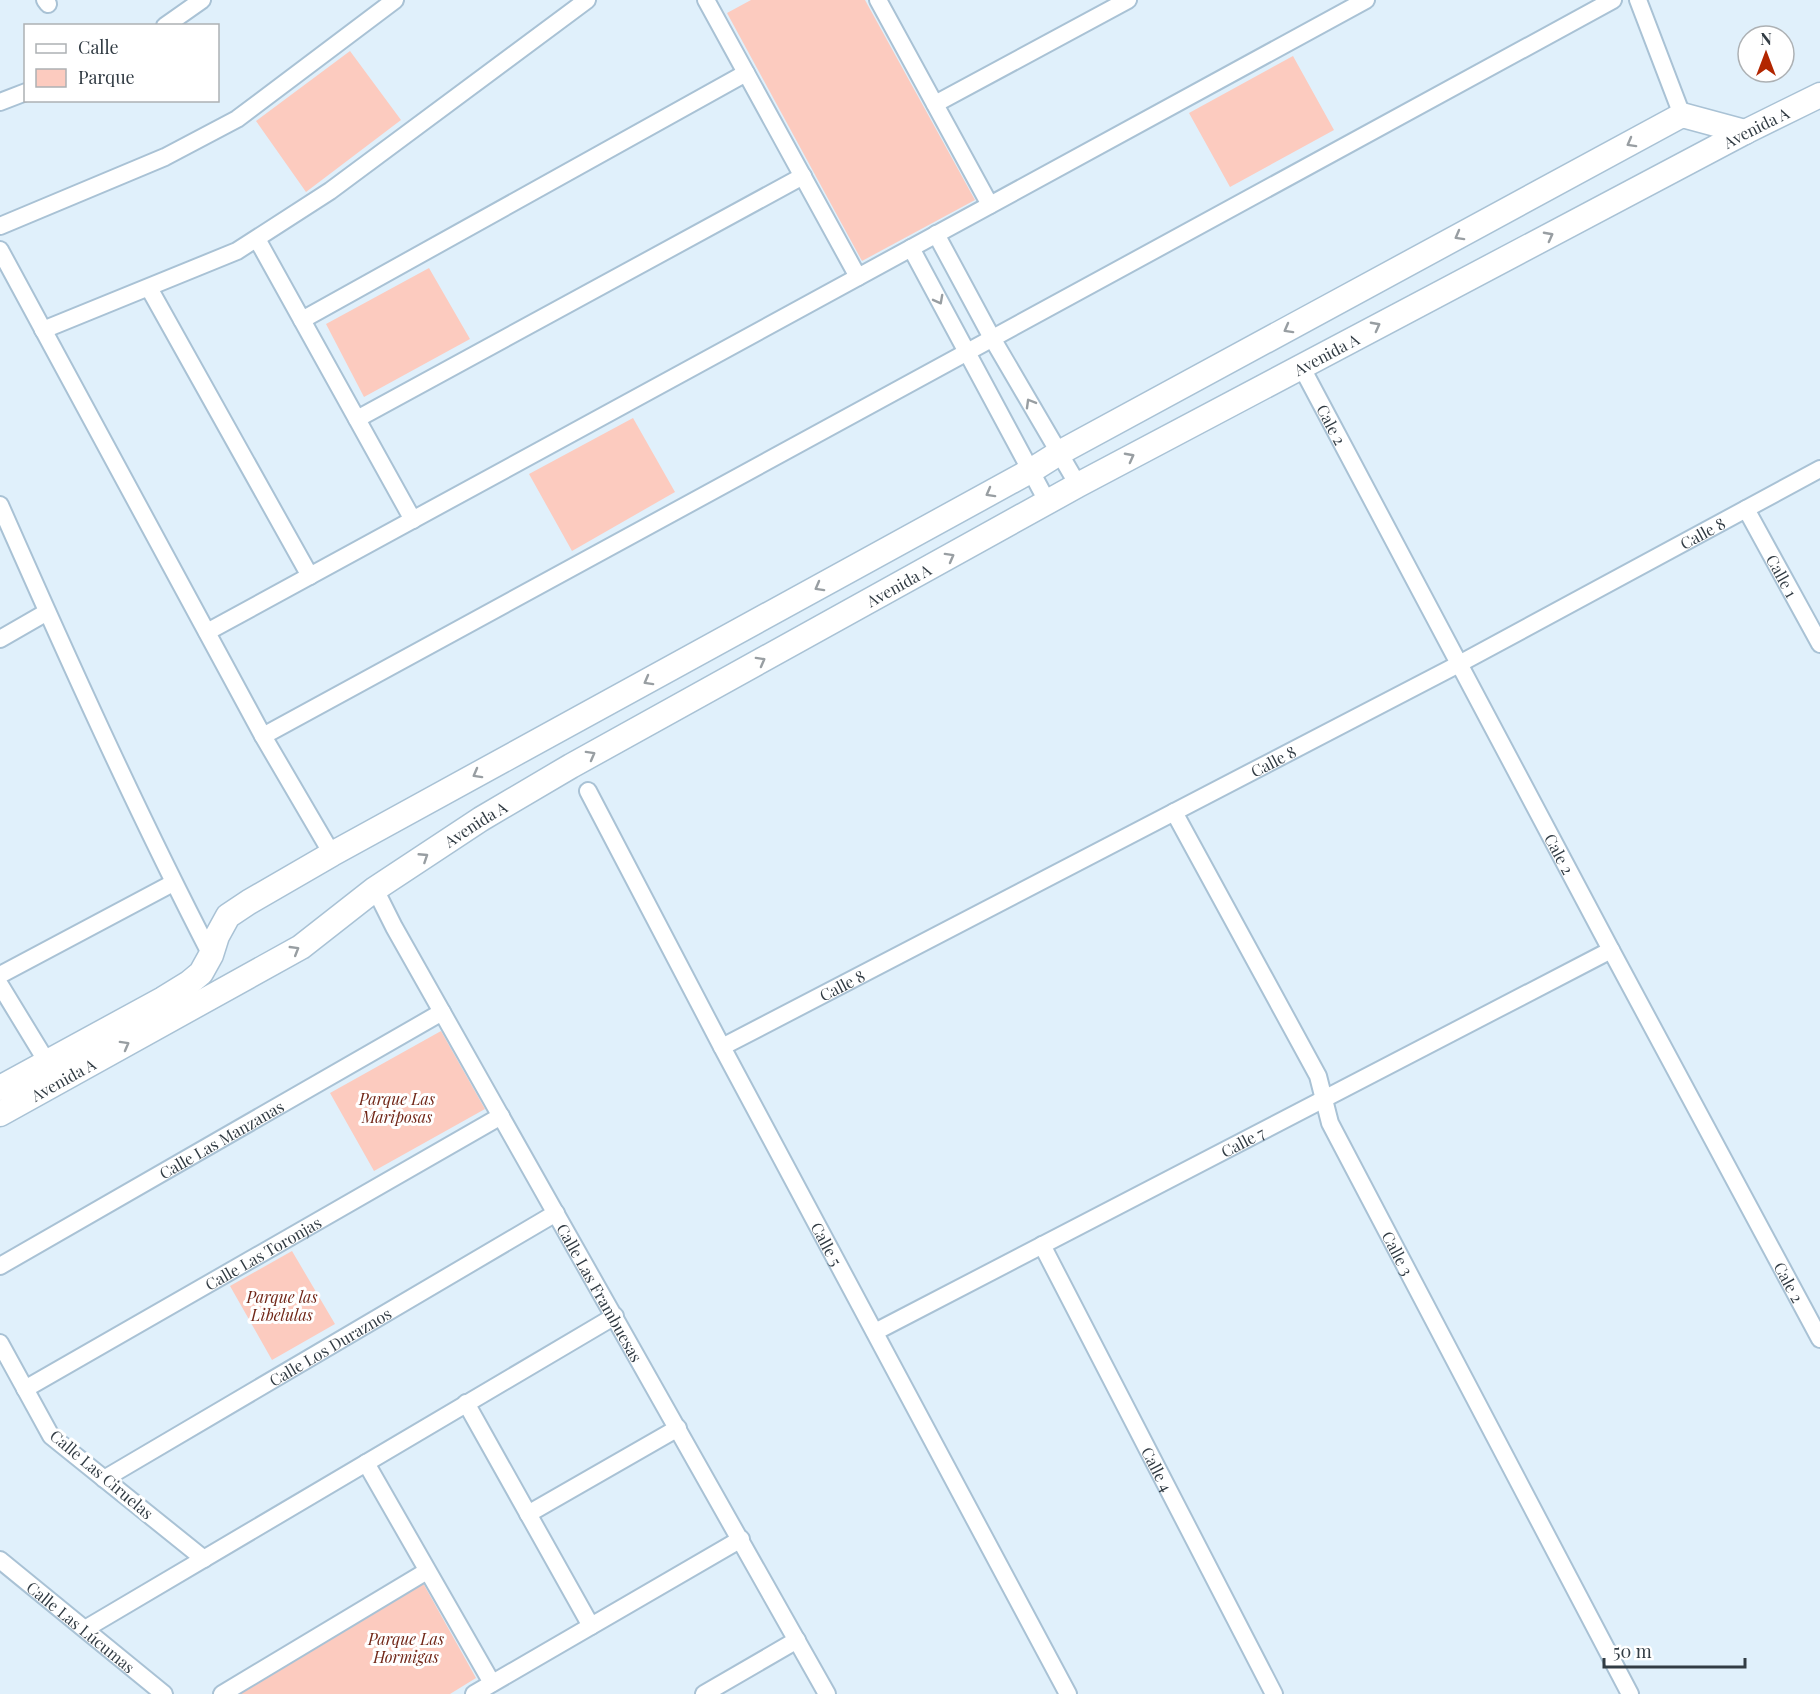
<svg xmlns="http://www.w3.org/2000/svg" width="1820" height="1694" viewBox="0 0 1820 1694" font-family="'Playfair Display',serif">
<style>
.green{fill:#fccbbf}
.lines{fill:none;stroke-linecap:round;stroke-linejoin:round}
.street-casing{stroke:#a9c2d5;stroke-width:20}
.secondary-casing{stroke:#a9c2d5;stroke-width:27}
.street{stroke:#fff;stroke-width:16}
.secondary{stroke:#fff;stroke-width:24}
.oneway{stroke:#989ea2}
.labels{text-anchor:middle;dominant-baseline:central;stroke-width:6;stroke-linejoin:round;paint-order:stroke}
.street-label{font-size:16px;fill:#323c44;stroke:#fff}
.park-label{font-size:16px;font-style:italic;fill:#712718;stroke:#fff}
</style>
<rect width="100%" height="100%" fill="#e0f0fb"/>
<path class="green" d="M 751,0 L 865,0 L 975,200 L 862,261 L 727,13 Z
M 350,51 L 401,120 L 306,192 L 256,121 Z
M 1293,56 L 1334,130 L 1230,187 L 1189,113 Z
M 429,268 L 470,339 L 364,397 L 326,324 Z
M 633,418 L 675,492 L 572,551 L 529,474 Z
M 441,1031 L 485,1109 L 374,1171 L 330,1093 Z
M 292,1251 L 335,1324 L 272,1360 L 230,1286 Z
M 423,1583 L 476,1678 L 450,1694 L 237,1694 Z"/>
<g class="lines">
<defs>
<g id="street">
<path d="M 45,0 L 48,4"/>
<path d="M 706,0 L 858,277"/>
<path d="M 878,0 L 990,205"/>
<path d="M 1638,0 L 1682,115"/>
<path d="M 165,26 L 202,0"/>
<path d="M 0,102 L 26,92"/>
<path d="M 935,104 L 1128,0"/>
<path d="M 0,226 L 165,157 L 237,119 L 395,0"/>
<path d="M 936,234 L 992,338 L 1078,485"/>
<path d="M 257,239 L 413,520"/>
<path d="M 911,248 L 1048,503"/>
<path d="M 0,250 L 263,736 L 332,854"/>
<path d="M 149,288 L 310,576"/>
<path d="M 302,320 L 746,73"/>
<path d="M 43,330 L 237,251 L 330,191 L 587,0"/>
<path id="s1" d="M 1301,366 L 1611,950 L 1820,1339"/>
<path d="M 357,419 L 803,176"/>
<path d="M 0,505 C 67,657 135,808 211,955"/>
<path id="s2" d="M 1746,509 L 1820,644"/>
<path d="M 207,632 L 1366,0"/>
<path d="M 0,639 L 47,612"/>
<path d="M 263,736 L 1613,0"/>
<path id="s3" d="M 588,791 L 722,1047 L 1068,1694"/>
<path id="s4" d="M 1174,812 L 1318,1076 L 1330,1123 L 1630,1694"/>
<path id="s5" d="M 375,889 L 394,927 L 827,1694"/>
<path d="M 0,975 L 173,883"/>
<path d="M 0,985 L 47,1062"/>
<path id="s6" d="M 722,1047 L 1459,664 L 1820,469"/>
<path id="s7" d="M 1042,1245 L 1274,1694"/>
<path id="s8" d="M 0,1266 L 442,1012"/>
<path id="s9" d="M 875,1332 L 1611,950"/>
<path d="M 0,1343 L 51,1436 L 204,1559"/>
<path id="s10" d="M 25,1389 L 501,1116"/>
<path d="M 466,1403 L 591,1626"/>
<path d="M 366,1463 L 492,1683"/>
<path id="s11" d="M 104,1479 L 556,1213"/>
<path d="M 528,1514 L 678,1428"/>
<path id="s12" d="M 0,1560 L 164,1694"/>
<path d="M 85,1629 L 615,1316"/>
<path d="M 222,1694 L 427,1571"/>
<path d="M 474,1694 L 741,1539"/>
<path d="M 704,1694 L 797,1640"/>
</g>
<g id="secondary">
<path d="M 0,1088 L 163,999 L 189,983 L 201,973 L 211,955 L 217,936 L 228,916 L 249,902 L 332,854 L 1032,470 L 1059,453 L 1682,115 L 1745,132"/>
<path id="s13" d="M 0,1114 L 301,947 L 375,889 L 481,819 L 571,766 L 1078,485 L 1745,132 L 1820,95"/>
</g>
</defs>
<use href="#street" class="street-casing"/>
<use href="#secondary" class="secondary-casing"/>
<use href="#street" class="street"/>
<use href="#secondary" class="secondary"/>
</g>
<defs><path id="oneway-chevron" d="M-2-3.5L2.5 0L-2 3.5" fill="none" stroke-width="1.6" stroke-linecap="round" stroke-linejoin="round" transform="scale(1.5)"/></defs>
<g class="oneway">
<use href="#oneway-chevron" transform="translate(1631 143) rotate(151)"/>
<use href="#oneway-chevron" transform="translate(1459 236) rotate(151)"/>
<use href="#oneway-chevron" transform="translate(1549 236) rotate(-28)"/>
<use href="#oneway-chevron" transform="translate(939 300) rotate(62)"/>
<use href="#oneway-chevron" transform="translate(1376 326) rotate(-28)"/>
<use href="#oneway-chevron" transform="translate(1288 329) rotate(151)"/>
<use href="#oneway-chevron" transform="translate(1030 403) rotate(-120)"/>
<use href="#oneway-chevron" transform="translate(1130 457) rotate(-28)"/>
<use href="#oneway-chevron" transform="translate(990 493) rotate(151)"/>
<use href="#oneway-chevron" transform="translate(950 557) rotate(-29)"/>
<use href="#oneway-chevron" transform="translate(819 587) rotate(151)"/>
<use href="#oneway-chevron" transform="translate(761 661) rotate(-29)"/>
<use href="#oneway-chevron" transform="translate(648 681) rotate(151)"/>
<use href="#oneway-chevron" transform="translate(591 755) rotate(-29)"/>
<use href="#oneway-chevron" transform="translate(477 774) rotate(151)"/>
<use href="#oneway-chevron" transform="translate(424 857) rotate(-33)"/>
<use href="#oneway-chevron" transform="translate(295 950) rotate(-31)"/>
<use href="#oneway-chevron" transform="translate(125 1045) rotate(-29)"/>
</g>
<g class="labels">
<g class="street-label">
<text stroke="none"><textPath href="#s13" startOffset="2016">Avenida A</textPath></text>
<text stroke="none"><textPath href="#s13" startOffset="1530">Avenida A</textPath></text>
<text stroke="none"><textPath href="#s1" startOffset="66">Cale 2</textPath></text>
<text stroke="none"><textPath href="#s6" startOffset="1107">Calle 8</textPath></text>
<text stroke="none"><textPath href="#s2" startOffset="76">Calle 1</textPath></text>
<text stroke="none"><textPath href="#s13" startOffset="1044">Avenida A</textPath></text>
<text stroke="none"><textPath href="#s6" startOffset="621">Calle 8</textPath></text>
<text stroke="none"><textPath href="#s13" startOffset="558">Avenida A</textPath></text>
<text stroke="none"><textPath href="#s1" startOffset="552">Cale 2</textPath></text>
<text stroke="none"><textPath href="#s6" startOffset="135">Calle 8</textPath></text>
<text stroke="none"><textPath href="#s13" startOffset="72">Avenida A</textPath></text>
<text stroke="none"><textPath href="#s8" startOffset="255">Calle Las Manzanas</textPath></text>
<text stroke="none"><textPath href="#s9" startOffset="414">Calle 7</textPath></text>
<text stroke="none"><textPath href="#s3" startOffset="512">Calle 5</textPath></text>
<text stroke="none"><textPath href="#s10" startOffset="274">Calle Las Toronjas</textPath></text>
<text stroke="none"><textPath href="#s4" startOffset="496">Calle 3</textPath></text>
<text stroke="none"><textPath href="#s1" startOffset="1038">Cale 2</textPath></text>
<text stroke="none"><textPath href="#s5" startOffset="462">Calle Las Frambuesas</textPath></text>
<text stroke="none"><textPath href="#s11" startOffset="262">Calle Los Duraznos</textPath></text>
<text stroke="none"><textPath href="#s7" startOffset="252">Calle 4</textPath></text>
<text transform="translate(102 1474) rotate(40)">Calle Las Ciruelas</text>
<text stroke="none"><textPath href="#s12" startOffset="105">Calle Las Lúcumas</textPath></text>
</g>
<g class="park-label">
<text x="397" y="1098">Parque Las<tspan x="397" dy="18">Mariposas</tspan></text>
<text x="282" y="1296">Parque las<tspan x="282" dy="18">Libelulas</tspan></text>
<text x="406" y="1638">Parque Las<tspan x="406" dy="18">Hormigas</tspan></text>
</g>
</g>
<rect x="24" y="24" width="195" height="78" fill="#ffffff" stroke="#adb1b4" stroke-width="1.5"/>
<rect x="36" y="44" width="30" height="9" fill="#ffffff" stroke="#adb1b4" stroke-width="1.5"/>
<text x="78" y="54" font-size="18" fill="#323c44">Calle</text>
<rect x="36" y="69" width="30" height="18" fill="#fccbbf" stroke="#adb1b4" stroke-width="1.5"/>
<text x="78" y="84" font-size="18" fill="#323c44">Parque</text>
<g transform="translate(1766 54)"><circle r="28" fill="#ffffff" stroke="#adb1b4" stroke-width="1.5"/>
<path d="M0-4.5L10 22L0 15L-10 22Z" fill="#b22600"/>
<text y="-9" font-size="16" font-weight="bold" text-anchor="middle" fill="#323c44">N</text>
</g>
<path d="M1604 1658v9h141v-9" fill="none" stroke="#323c44" stroke-width="3"/>
<text x="1613" y="1658" font-size="18" fill="#323c44" stroke="#ffffff" stroke-width="4.5" paint-order="stroke">50 m</text>
</svg>
